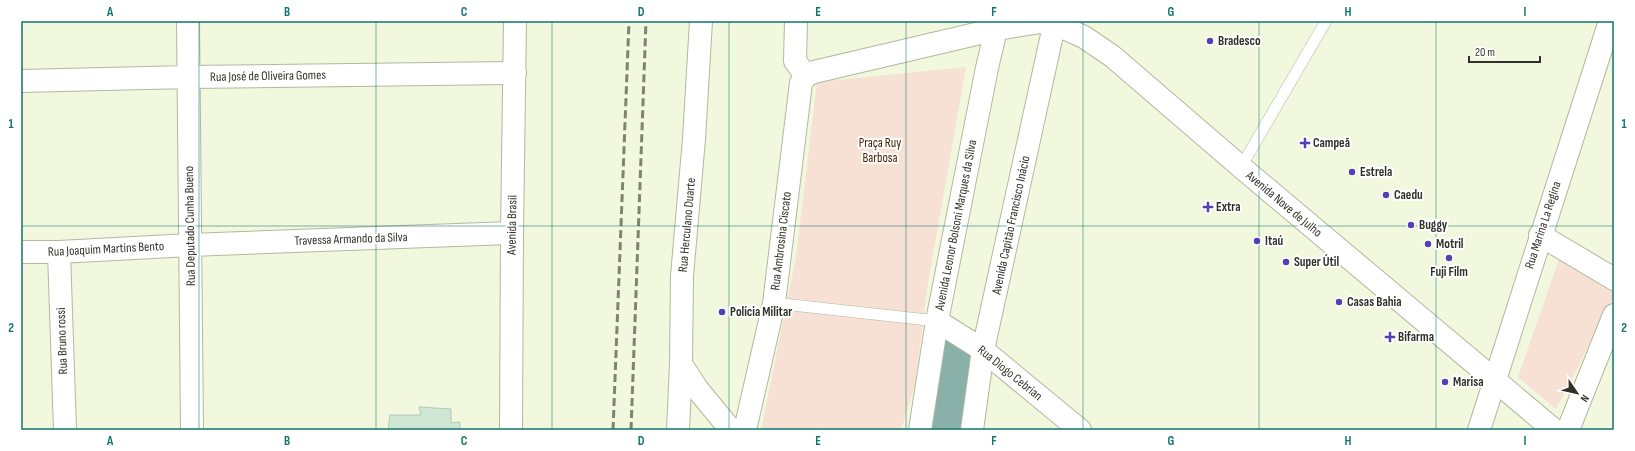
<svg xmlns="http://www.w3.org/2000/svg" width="1635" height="451" viewBox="0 0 1635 451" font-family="'Sofia Sans Condensed',sans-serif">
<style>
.green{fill:#f7e1d5}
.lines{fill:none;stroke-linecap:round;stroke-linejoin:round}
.river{stroke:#8ab0aa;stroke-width:43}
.building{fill:#cfe7d4;stroke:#b3cab7}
.lane-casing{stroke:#b2b89f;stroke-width:12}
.street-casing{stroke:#b2b89f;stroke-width:24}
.secondary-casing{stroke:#b2b89f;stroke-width:24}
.lane{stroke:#fff;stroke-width:11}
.street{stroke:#fff;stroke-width:22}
.secondary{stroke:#fff;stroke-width:22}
.rail{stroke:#7f8372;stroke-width:3;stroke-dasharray:8 4;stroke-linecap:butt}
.grid{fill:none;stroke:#0f766e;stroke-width:1;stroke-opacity:0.55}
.poi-dot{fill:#5340b7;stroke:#fff;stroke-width:1.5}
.labels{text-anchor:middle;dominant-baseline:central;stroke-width:4;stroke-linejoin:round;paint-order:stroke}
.poi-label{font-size:13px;font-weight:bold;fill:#303228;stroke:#fff;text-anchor:start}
.street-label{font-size:13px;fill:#303228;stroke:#fff}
.park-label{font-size:13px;fill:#472003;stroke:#fff}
.neatline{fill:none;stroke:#0f766e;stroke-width:1.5}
.grid-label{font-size:13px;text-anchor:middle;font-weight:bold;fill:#0f766e}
</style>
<rect width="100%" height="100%" fill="#f1f8dd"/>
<path class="green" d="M 966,67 L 928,283 L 915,385 L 901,430 L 761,430 L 796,257 L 817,82 Z
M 1559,259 L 1614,292 L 1614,297 L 1556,409 L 1518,377 Z"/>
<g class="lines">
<path class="river" d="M 953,430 L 964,351"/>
</g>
<path class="building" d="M 419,407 L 451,409 L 451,423 L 460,422 L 460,430 L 388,430 L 390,415 L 421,415 Z"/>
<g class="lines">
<defs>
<path id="lane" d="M 1241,167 L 1326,21
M 774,303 L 937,321"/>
<path id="street" d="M 188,21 L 192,430
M 796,21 L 795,61 L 806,76
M 806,76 L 814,72 L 997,29
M 21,81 L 188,77 L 515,73
M 1540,235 L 1614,279
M 21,252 L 59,252 L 190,245 L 512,233
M 59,252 L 65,430
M 937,321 L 983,350 L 1080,430
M 681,364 L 698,390 L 731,430
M 745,430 L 774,303 L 801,83 L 806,76
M 1479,430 L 1610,21
M 1568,430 L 1614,315"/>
<path id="secondary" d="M 997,29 L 1040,22 L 1055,24 L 1084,37 L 1112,56 L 1241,167 L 1554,430
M 511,430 L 512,233 L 515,21
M 678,430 L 681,364 L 682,276 L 694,139 L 701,21
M 920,430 L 937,321 L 987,68 L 998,21
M 972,430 L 983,350 L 1055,21"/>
</defs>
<use href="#lane" class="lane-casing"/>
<use href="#street" class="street-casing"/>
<use href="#secondary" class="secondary-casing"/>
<use href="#lane" class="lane"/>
<use href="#street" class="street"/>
<use href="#secondary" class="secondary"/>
<path class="rail" d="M 613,430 L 629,21
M 631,430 L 646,21"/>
</g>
<path class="grid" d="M 199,21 L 199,430M 376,21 L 376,430M 552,21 L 552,430M 729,21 L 729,430M 906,21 L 906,430M 1083,21 L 1083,430M 1259,21 L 1259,430M 1436,21 L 1436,430M 21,226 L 1614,226"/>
<g class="poi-dot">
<circle cx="1210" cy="41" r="4"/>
<path d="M1303 137h4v4h4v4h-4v4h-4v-4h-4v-4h4z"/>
<circle cx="1352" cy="172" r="4"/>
<circle cx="1386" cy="195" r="4"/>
<path d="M1206 201h4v4h4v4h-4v4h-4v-4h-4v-4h4z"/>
<circle cx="1411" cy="225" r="4"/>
<circle cx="1257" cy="241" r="4"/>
<circle cx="1428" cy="244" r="4"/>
<circle cx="1449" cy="258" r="4"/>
<circle cx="1286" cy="262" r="4"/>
<circle cx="1339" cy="302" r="4"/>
<circle cx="722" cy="312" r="4"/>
<path d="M1388 331h4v4h4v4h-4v4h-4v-4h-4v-4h4z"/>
<circle cx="1445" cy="382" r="4"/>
</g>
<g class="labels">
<g class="poi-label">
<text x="1218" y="41">Bradesco</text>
<text x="1313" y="143">Campeã</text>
<text x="1360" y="172">Estrela</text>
<text x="1394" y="195">Caedu</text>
<text x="1216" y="207">Extra</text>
<text x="1419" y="225">Buggy</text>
<text x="1265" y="241">Itaú</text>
<text x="1436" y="244">Motril</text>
<text x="1294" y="262">Super Útil</text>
<text x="1449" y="272" text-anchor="middle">Fuji Film</text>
<text x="1347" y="302">Casas Bahia</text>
<text x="730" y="312">Polícia Militar</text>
<text x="1398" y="337">Bifarma</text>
<text x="1453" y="382">Marisa</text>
</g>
<g class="street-label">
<text transform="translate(268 76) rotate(-1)">Rua José de Oliveira Gomes</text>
<text transform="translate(1284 204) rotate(40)">Avenida Nove de Julho</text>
<text transform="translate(512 225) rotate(-89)">Avenida Brasil</text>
<text transform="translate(687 225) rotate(-85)">Rua Herculano Duarte</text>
<text transform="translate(956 225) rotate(-79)">Avenida Leonor Bolsoni Marques da Silva</text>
<text transform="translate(1011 225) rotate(-78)">Avenida Capitão Francisco Inácio</text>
<text transform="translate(1543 225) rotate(-72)">Rua Marina La Regina</text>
<text transform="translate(190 226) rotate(-91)">Rua Deputado Cunha Bueno</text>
<text transform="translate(351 239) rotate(-2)">Travessa Armando da Silva</text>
<text transform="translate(781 241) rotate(-83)">Rua Ambrosina Ciscato</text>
<text transform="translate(106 249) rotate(-3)">Rua Joaquim Martins Bento</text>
<text transform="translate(62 341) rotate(-92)">Rua Bruno rossi</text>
<text transform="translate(1010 373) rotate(39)">Rua Diogo Cebrian</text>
</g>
<g class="park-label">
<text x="880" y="143">Praça Ruy<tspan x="880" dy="15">Barbosa</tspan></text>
</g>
</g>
<rect width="1635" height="451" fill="none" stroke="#ffffff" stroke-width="44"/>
<g transform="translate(1577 393) rotate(124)" stroke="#ffffff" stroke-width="3" paint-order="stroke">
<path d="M0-3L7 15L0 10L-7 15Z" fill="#303228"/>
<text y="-6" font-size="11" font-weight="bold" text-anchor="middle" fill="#303228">N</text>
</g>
<path d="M1469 56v6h71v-6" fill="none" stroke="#303228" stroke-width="2"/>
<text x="1475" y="56" font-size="12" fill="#303228" stroke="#ffffff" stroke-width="3" paint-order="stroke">20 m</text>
<rect x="22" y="22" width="1591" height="407" class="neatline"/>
<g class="grid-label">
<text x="110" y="16">A</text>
<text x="287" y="16">B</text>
<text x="464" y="16">C</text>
<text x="641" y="16">D</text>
<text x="818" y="16">E</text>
<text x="994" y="16">F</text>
<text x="1171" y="16">G</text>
<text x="1348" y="16">H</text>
<text x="1525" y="16">I</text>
<text x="11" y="128">1</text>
<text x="1624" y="128">1</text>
<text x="11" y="332">2</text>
<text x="1624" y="332">2</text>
<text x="110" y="445">A</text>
<text x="287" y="445">B</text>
<text x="464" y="445">C</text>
<text x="641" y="445">D</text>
<text x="818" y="445">E</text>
<text x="994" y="445">F</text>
<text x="1171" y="445">G</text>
<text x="1348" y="445">H</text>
<text x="1525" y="445">I</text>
</g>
</svg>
